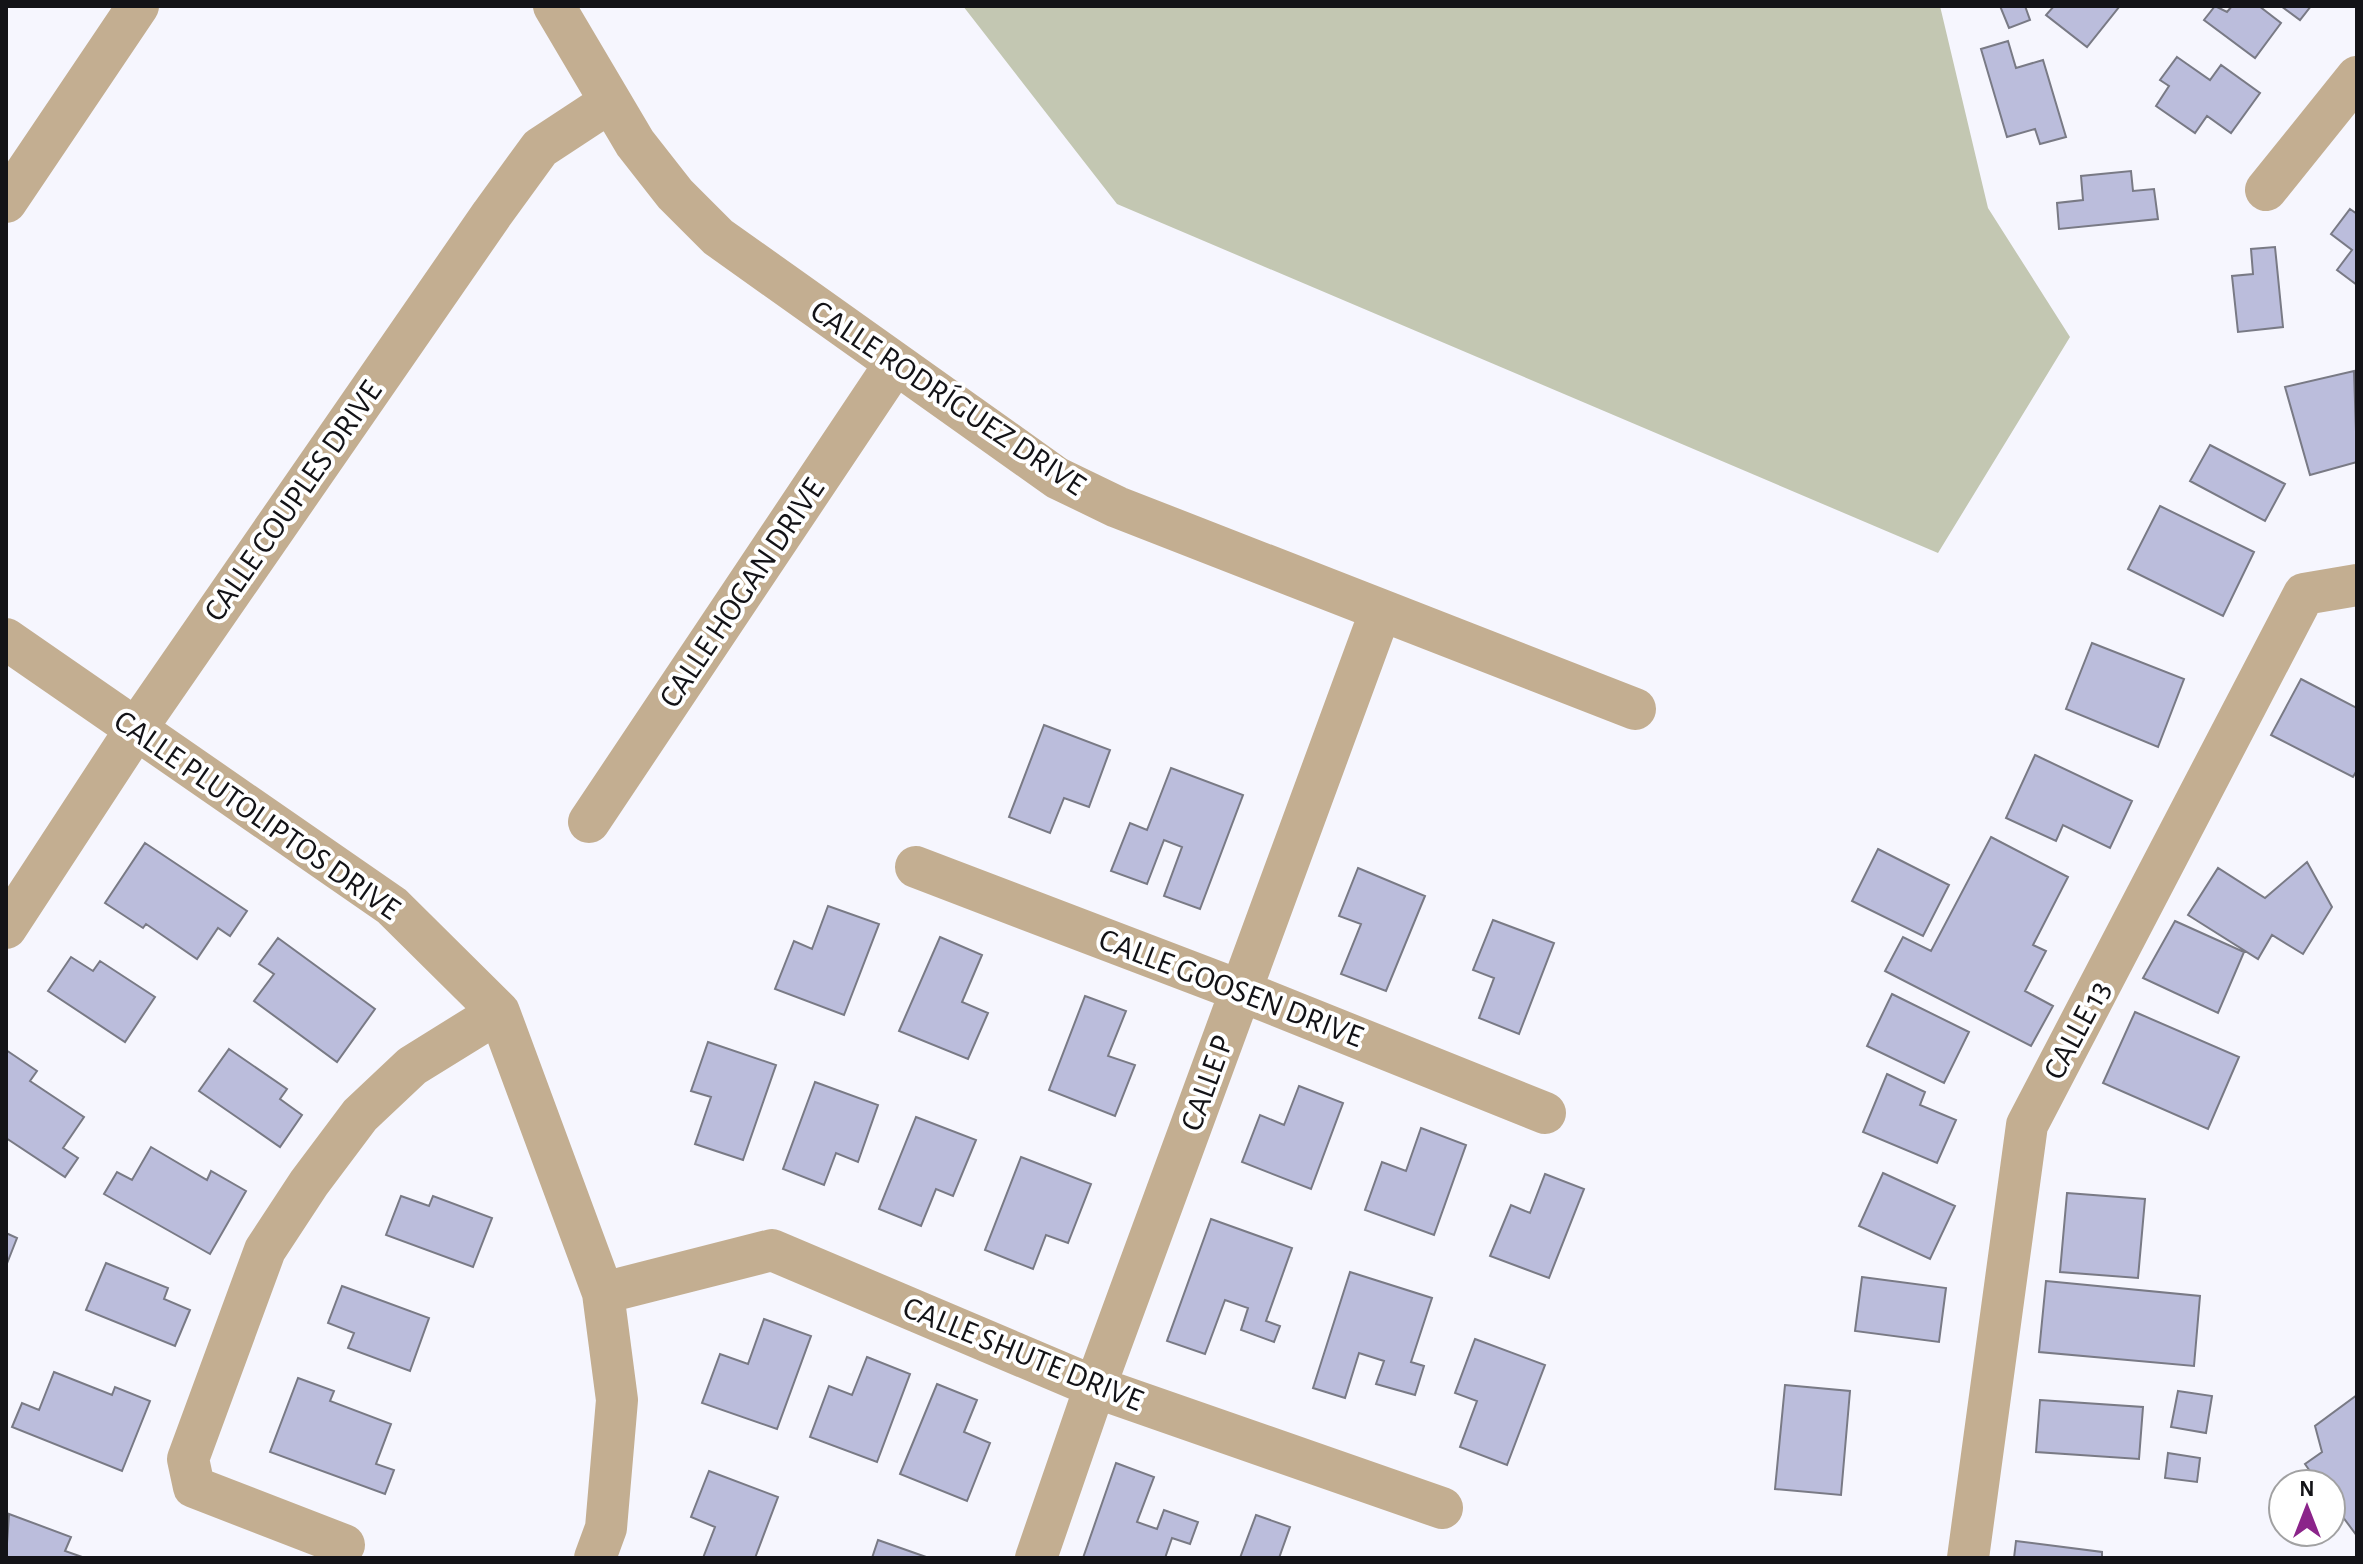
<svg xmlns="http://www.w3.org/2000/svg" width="2363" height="1564" viewBox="0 0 2363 1564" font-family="'Alegreya Sans',sans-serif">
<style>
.green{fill:#c3c7b2}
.building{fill:#bbbddc;stroke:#797a85;stroke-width:2}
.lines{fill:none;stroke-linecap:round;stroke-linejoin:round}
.minor{stroke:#c3ae91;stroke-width:42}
.labels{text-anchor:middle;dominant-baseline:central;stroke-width:8;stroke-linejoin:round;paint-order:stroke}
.street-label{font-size:32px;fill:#131317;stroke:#fff}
</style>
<rect width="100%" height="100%" fill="#f6f6fe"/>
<path class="green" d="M 963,6 L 1940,6 L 1988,208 L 2070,337 L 1938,553 L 1117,204 Z"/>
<path class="building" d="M 2000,6 L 2025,6 L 2030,20 L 2009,28 Z
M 2054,6 L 2118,6 L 2119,7 L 2087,47 L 2046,15 Z
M 2215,6 L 2227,12 L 2232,6 L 2259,6 L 2281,23 L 2255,58 L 2204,20 Z
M 2281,6 L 2311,6 L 2300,20 Z
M 2008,41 L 2016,68 L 2043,60 L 2066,137 L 2040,144 L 2035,129 L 2007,137 L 1981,49 Z
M 2177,57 L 2210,80 L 2221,65 L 2260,93 L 2231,133 L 2207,116 L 2195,133 L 2156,106 L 2169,86 L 2160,80 Z
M 2131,171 L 2133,191 L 2154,189 L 2158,219 L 2059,229 L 2057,203 L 2083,200 L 2081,176 Z
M 2350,209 L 2357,214 L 2357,285 L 2337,270 L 2352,250 L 2331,234 Z
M 2275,247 L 2283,327 L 2238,332 L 2232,276 L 2253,274 L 2251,249 Z
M 2354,371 L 2357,462 L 2310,475 L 2285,387 Z
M 2210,445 L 2285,484 L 2265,521 L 2190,481 Z
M 2160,506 L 2254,552 L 2223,616 L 2128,569 Z
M 2092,643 L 2184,679 L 2158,747 L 2066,709 Z
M 2301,679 L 2357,708 L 2357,770 L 2353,777 L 2271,735 Z
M 1044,725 L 1110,750 L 1089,807 L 1064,798 L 1050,833 L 1009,817 Z
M 2035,755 L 2132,801 L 2110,848 L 2063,825 L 2056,841 L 2006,818 Z
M 1171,768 L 1243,795 L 1200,909 L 1164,896 L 1182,847 L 1164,840 L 1147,884 L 1111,871 L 1130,823 L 1147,830 Z
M 1991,837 L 2068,877 L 2033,945 L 2046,951 L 2025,991 L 2053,1006 L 2031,1046 L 1885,971 L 1903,937 L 1931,951 Z
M 145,843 L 247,911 L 230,936 L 218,928 L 197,959 L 146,924 L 143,928 L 105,903 Z
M 1878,849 L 1949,885 L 1923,936 L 1852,901 Z
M 2307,862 L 2332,907 L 2303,954 L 2272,935 L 2258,959 L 2188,915 L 2218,868 L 2265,898 Z
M 1358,868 L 1425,896 L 1386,991 L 1341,974 L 1361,924 L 1339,916 Z
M 828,906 L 879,924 L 844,1015 L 775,989 L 794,941 L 812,949 Z
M 1493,920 L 1554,943 L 1519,1034 L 1479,1018 L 1494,978 L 1473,970 Z
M 2175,921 L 2244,952 L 2218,1013 L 2143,978 Z
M 940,937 L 982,955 L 962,1002 L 988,1013 L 968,1059 L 899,1031 Z
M 278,938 L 375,1009 L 337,1062 L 254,1001 L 274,974 L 259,964 Z
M 71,957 L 93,971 L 100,961 L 155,997 L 125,1042 L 48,991 Z
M 1892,994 L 1969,1032 L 1944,1083 L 1867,1046 Z
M 1085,996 L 1126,1011 L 1108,1056 L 1135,1065 L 1115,1116 L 1049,1090 Z
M 2135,1012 L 2239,1057 L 2208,1129 L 2103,1083 Z
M 708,1042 L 776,1065 L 743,1160 L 695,1144 L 711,1097 L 691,1091 Z
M 229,1049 L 287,1089 L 280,1099 L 302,1115 L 280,1147 L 199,1091 Z
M 6,1050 L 37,1071 L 30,1081 L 84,1117 L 63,1148 L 78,1158 L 65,1177 L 6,1138 Z
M 1887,1074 L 1925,1092 L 1920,1105 L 1956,1120 L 1937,1163 L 1863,1132 Z
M 815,1082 L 878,1105 L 858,1162 L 836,1153 L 824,1185 L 783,1169 Z
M 1299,1086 L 1343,1103 L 1311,1189 L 1242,1162 L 1260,1115 L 1284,1125 Z
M 916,1117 L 976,1140 L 953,1196 L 936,1189 L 921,1226 L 879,1209 Z
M 1421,1128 L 1466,1145 L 1434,1235 L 1365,1210 L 1382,1162 L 1406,1171 Z
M 151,1147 L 207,1180 L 211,1171 L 246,1191 L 210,1254 L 104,1194 L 117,1172 L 132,1180 Z
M 1021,1157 L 1091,1184 L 1068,1243 L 1046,1235 L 1033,1269 L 985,1250 Z
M 1883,1173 L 1955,1206 L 1930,1259 L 1859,1226 Z
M 1545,1174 L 1584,1189 L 1549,1278 L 1490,1256 L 1511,1205 L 1530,1213 Z
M 2067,1193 L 2145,1199 L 2138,1278 L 2060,1272 Z
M 401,1196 L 429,1206 L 433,1196 L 492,1218 L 473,1267 L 386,1235 Z
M 1211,1219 L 1292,1248 L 1266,1321 L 1280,1326 L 1274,1342 L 1241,1330 L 1248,1308 L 1225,1300 L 1205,1354 L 1167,1341 Z
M 6,1233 L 17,1238 L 6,1266 Z
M 106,1263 L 168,1288 L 164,1299 L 190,1310 L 175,1346 L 86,1310 Z
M 1350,1272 L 1432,1298 L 1411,1362 L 1424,1366 L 1415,1395 L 1376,1384 L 1384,1361 L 1359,1353 L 1345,1398 L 1313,1388 Z
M 1862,1277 L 1946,1288 L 1939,1342 L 1855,1331 Z
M 2046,1281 L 2200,1296 L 2194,1366 L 2039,1352 Z
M 342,1286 L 429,1318 L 410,1371 L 348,1348 L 354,1333 L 328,1323 Z
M 764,1319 L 811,1336 L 777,1429 L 702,1403 L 720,1354 L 748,1364 Z
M 1475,1339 L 1545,1365 L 1507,1465 L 1460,1447 L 1477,1401 L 1455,1393 Z
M 867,1357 L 910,1374 L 877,1462 L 810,1437 L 829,1386 L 852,1395 Z
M 54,1372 L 112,1395 L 115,1387 L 150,1401 L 122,1471 L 12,1427 L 22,1403 L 39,1410 Z
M 298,1378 L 334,1391 L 330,1401 L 391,1424 L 376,1464 L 394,1470 L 385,1494 L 270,1452 Z
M 937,1384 L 977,1400 L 964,1432 L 990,1443 L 967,1501 L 900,1474 Z
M 1785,1385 L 1850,1391 L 1841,1495 L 1775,1489 Z
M 2178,1391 L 2212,1396 L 2206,1433 L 2171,1427 Z
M 2357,1395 L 2357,1536 L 2331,1501 L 2331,1484 L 2319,1484 L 2305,1464 L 2322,1452 L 2315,1426 Z
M 2040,1400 L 2143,1407 L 2139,1459 L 2036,1452 Z
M 2168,1453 L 2200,1458 L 2197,1482 L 2165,1478 Z
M 1116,1463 L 1154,1477 L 1137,1522 L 1157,1529 L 1164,1510 L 1198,1522 L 1190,1544 L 1172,1538 L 1165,1558 L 1083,1558 Z
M 709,1471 L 778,1497 L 755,1558 L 703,1558 L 715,1527 L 691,1517 Z
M 9,1514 L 71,1537 L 65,1551 L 85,1558 L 6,1558 Z
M 1256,1515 L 1290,1527 L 1279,1558 L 1240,1558 Z
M 878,1540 L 929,1558 L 872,1558 Z
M 2016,1541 L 2102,1552 L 2102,1558 L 2014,1558 Z"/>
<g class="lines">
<path class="minor" d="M 554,6 L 635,143 L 675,194 L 718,237 L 1057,478 L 1117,507 L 1635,709
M 2266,190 L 2357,77
M 6,202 L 138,6
M 6,639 L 392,906 L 499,1012 L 603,1293 L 617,1400 L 606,1528 L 595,1558
M 589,822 L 895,364
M 916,867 L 1241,991 L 1545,1113
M 6,928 L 136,729 L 492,214 L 540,148 L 610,102
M 603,1293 L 772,1250 L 1095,1387 L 1442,1508
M 344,1545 L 194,1487 L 188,1459 L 265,1250 L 309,1183 L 360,1115 L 412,1066 L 499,1012
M 1036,1558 L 1095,1387 L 1381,610
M 1968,1558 L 2027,1125 L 2304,594 L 2357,585"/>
</g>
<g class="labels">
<g class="street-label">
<text transform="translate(948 398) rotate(34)">CALLE RODRÍGUEZ DRIVE</text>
<text transform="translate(293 501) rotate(-55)">CALLE COUPLES DRIVE</text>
<text transform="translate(742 593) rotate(-56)">CALLE HOGAN DRIVE</text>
<text transform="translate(257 815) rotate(35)">CALLE PLUTOLIPTOS DRIVE</text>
<text transform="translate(1231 988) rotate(21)">CALLE GOOSEN DRIVE</text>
<text transform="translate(2077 1030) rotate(-62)">CALLE 13</text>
<text transform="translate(1207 1083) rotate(-70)">CALLE P</text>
<text transform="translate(1023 1354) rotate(22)">CALLE SHUTE DRIVE</text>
</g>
</g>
<rect width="2363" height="1564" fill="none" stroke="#131317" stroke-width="16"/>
<g transform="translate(2307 1508)"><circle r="38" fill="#ffffff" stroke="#a1a1a2" stroke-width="2"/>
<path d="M0-6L14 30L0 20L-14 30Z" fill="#8b248a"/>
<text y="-12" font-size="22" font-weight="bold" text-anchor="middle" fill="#131317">N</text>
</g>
</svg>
